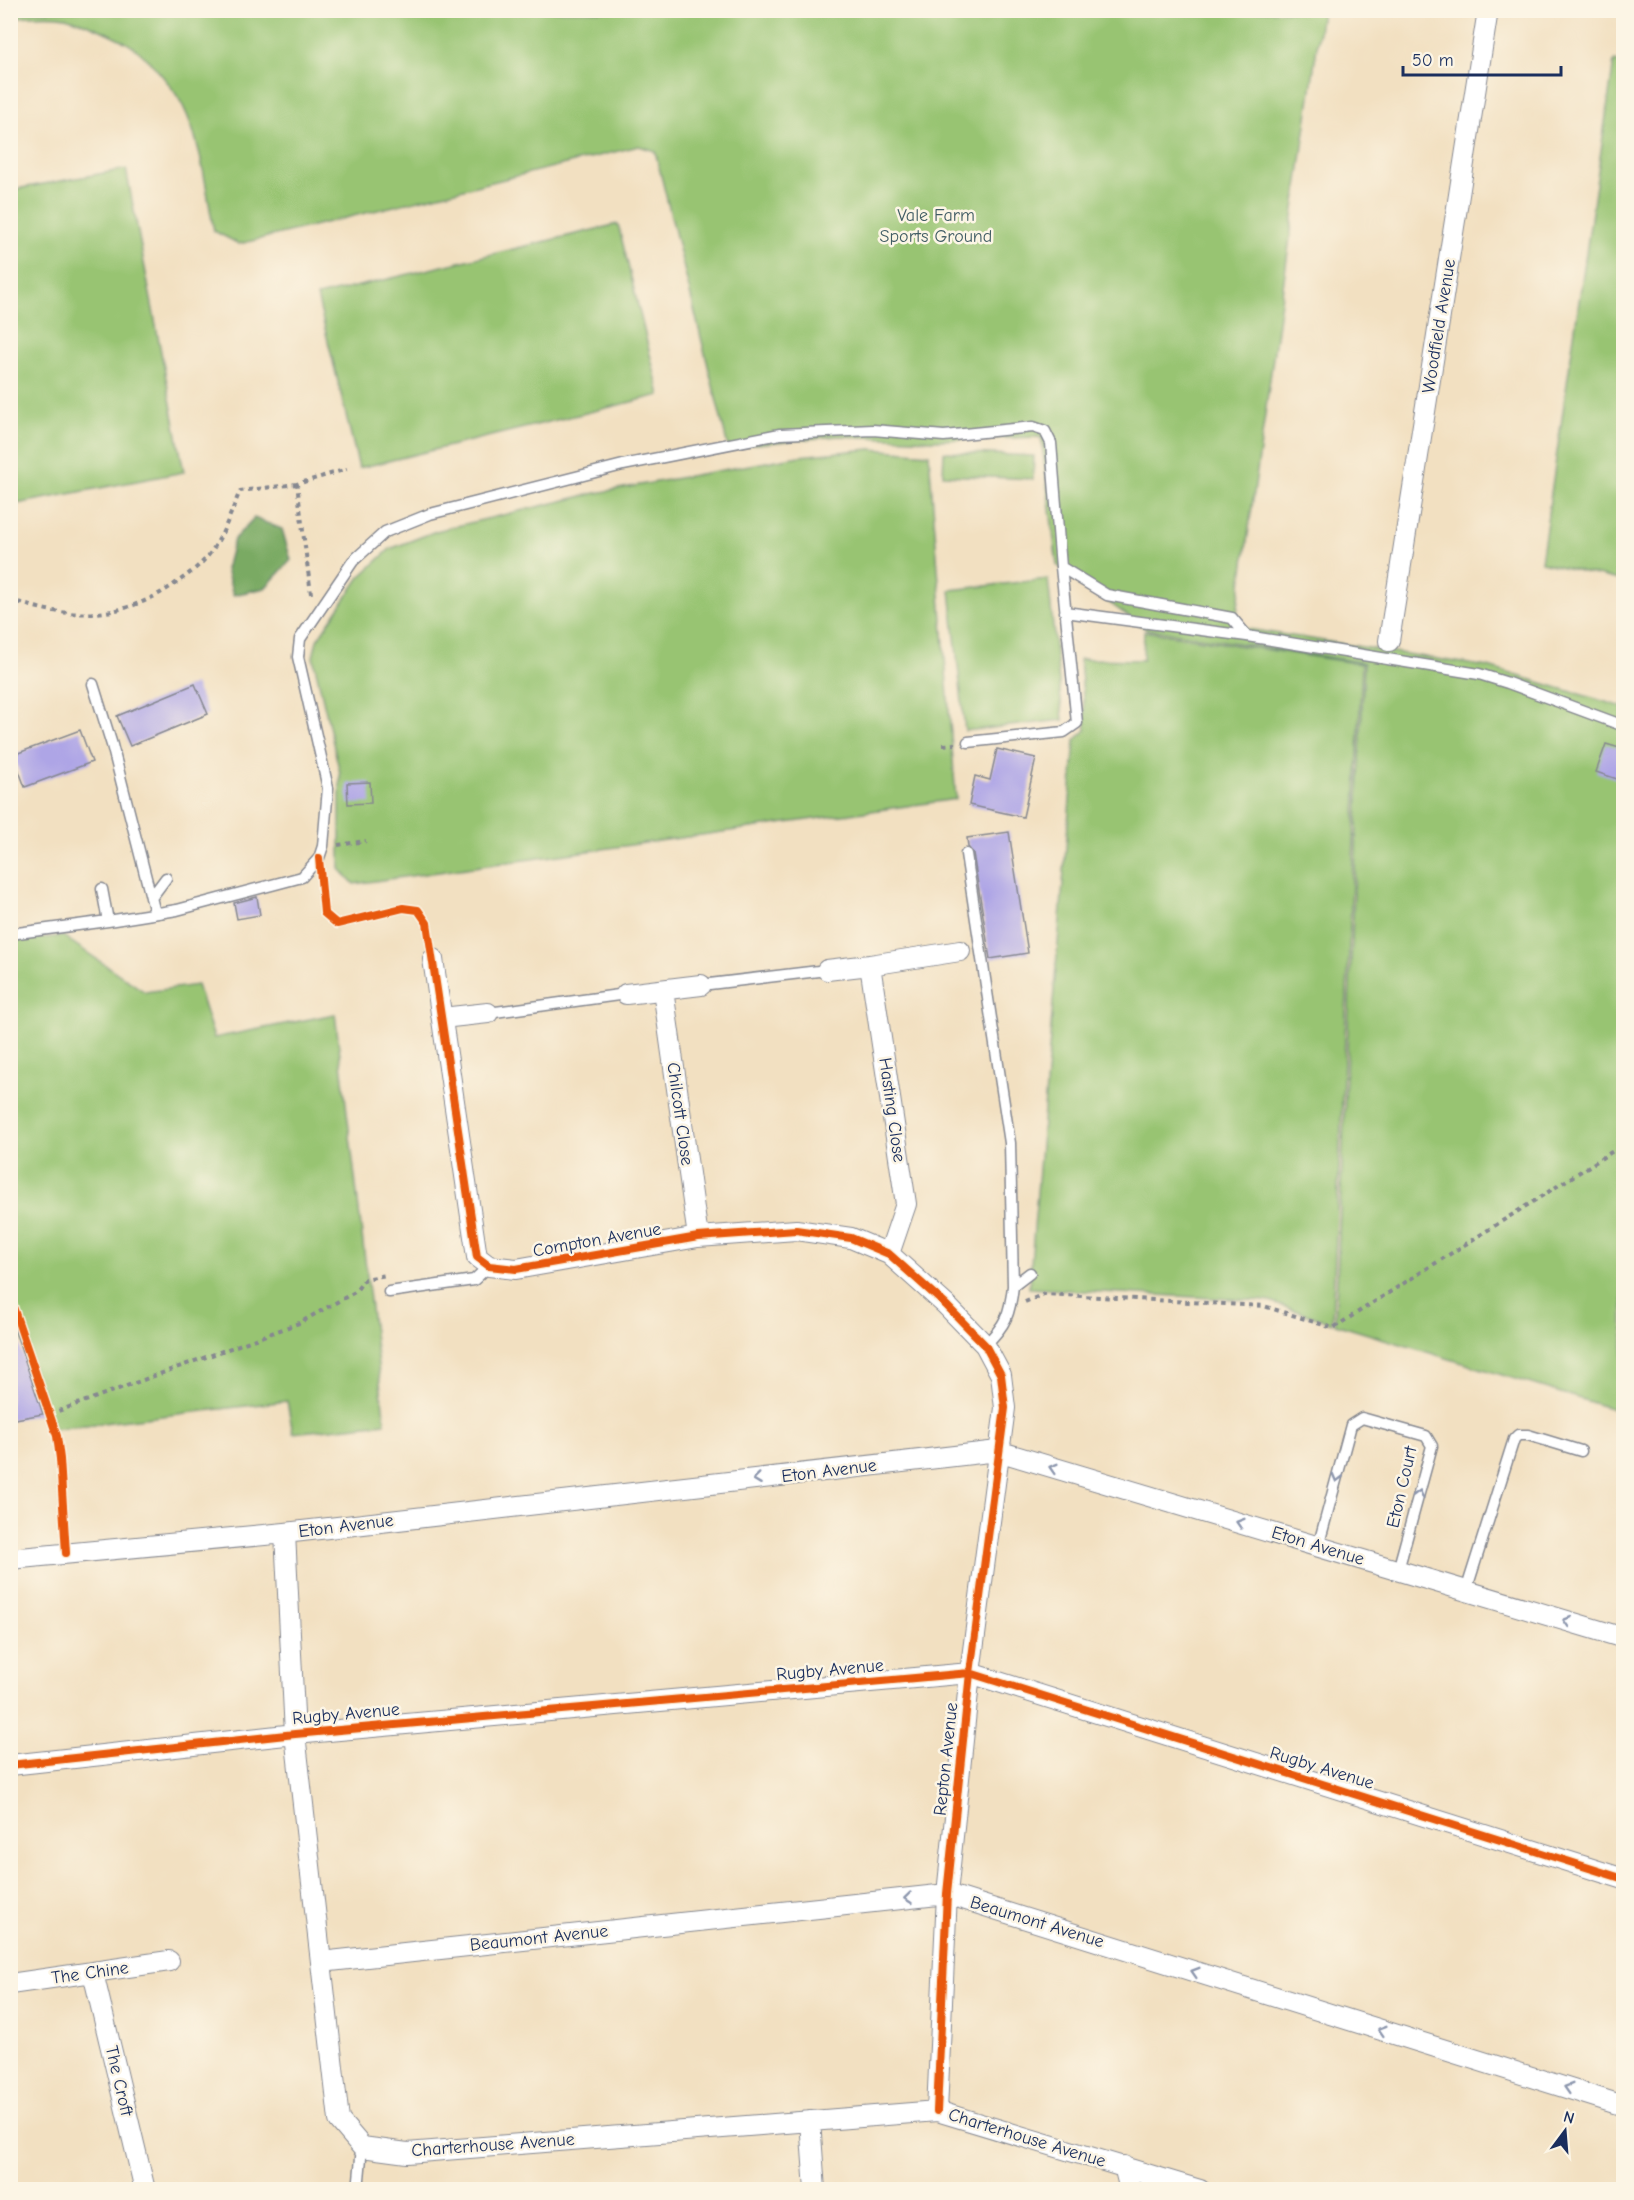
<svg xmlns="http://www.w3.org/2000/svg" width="1634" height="2200" viewBox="0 0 1634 2200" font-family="'Comic Neue',sans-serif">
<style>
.green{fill:#98c472;stroke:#5a7a68;stroke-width:1.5}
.forest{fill:#7aaa64;stroke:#4a6c61;stroke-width:1.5}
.building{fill:#aea5e6}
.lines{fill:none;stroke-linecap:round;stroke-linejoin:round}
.service-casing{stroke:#868890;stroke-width:13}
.minor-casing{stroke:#868890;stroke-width:22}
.path{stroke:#868890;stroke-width:4;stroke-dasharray:4.5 4.5;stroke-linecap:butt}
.service{stroke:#fff;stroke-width:10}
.minor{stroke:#fff;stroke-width:20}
.cycleway-casing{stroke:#fcf5e5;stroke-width:11}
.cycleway{stroke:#e8590c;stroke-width:8}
.oneway{stroke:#8d97ae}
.labels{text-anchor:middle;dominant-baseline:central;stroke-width:5;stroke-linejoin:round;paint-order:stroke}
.park-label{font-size:18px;fill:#405c64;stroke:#fcf5e5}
.street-label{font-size:18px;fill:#1b2f5e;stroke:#fcf5e5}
</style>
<rect width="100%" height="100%" fill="#fcf5e5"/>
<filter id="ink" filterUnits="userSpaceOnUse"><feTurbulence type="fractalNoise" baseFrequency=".0167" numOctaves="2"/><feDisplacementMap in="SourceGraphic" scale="12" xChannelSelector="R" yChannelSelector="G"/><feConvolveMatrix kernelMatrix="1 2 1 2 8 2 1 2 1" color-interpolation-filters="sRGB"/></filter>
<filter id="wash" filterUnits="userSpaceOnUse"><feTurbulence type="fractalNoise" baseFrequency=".008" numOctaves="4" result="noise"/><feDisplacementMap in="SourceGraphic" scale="24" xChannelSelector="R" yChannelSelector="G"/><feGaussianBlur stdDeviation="1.35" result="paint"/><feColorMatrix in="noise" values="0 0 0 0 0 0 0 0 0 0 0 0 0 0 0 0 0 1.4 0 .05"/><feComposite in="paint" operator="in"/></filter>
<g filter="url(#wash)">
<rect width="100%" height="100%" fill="#f2e0c1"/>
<path class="green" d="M 10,11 L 1322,11 L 1235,627 L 1488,667 L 1623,707 L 1623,1412 L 1335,1324 L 1364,663 L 1146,629 L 1057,565 L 1041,437 L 933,440 L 838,436 L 728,447 L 655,151 L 639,146 L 239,244 L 214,231 C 206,190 202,144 183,106 C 174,88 149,58 133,47 C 119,37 82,21 65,17 C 48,14 27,16 11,18 Z
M 1614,61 L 1624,63 L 1623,581 L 1541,562 Z
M 126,169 L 184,472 L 11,505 L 11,190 Z
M 618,224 L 660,395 L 359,468 L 317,296 Z
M 871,449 L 929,454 L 956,799 L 354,884 L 340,869 L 340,773 L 313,657 L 317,640 L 360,577 L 390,549 L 436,531 L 591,494 L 799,456 Z
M 944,452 L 1034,456 L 1033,479 L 943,475 Z
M 1048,579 L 1063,720 L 965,731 L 950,590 Z
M 1144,631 L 1362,664 L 1332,1323 L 1267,1301 L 1029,1288 L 1075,740 L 1086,730 L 1080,659 L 1143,660 Z
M 63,936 L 145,992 L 197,985 L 214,1038 L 335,1014 L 385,1423 L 293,1433 L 287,1401 L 53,1429 L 16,1320 L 11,1320 L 10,941 Z"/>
<path class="forest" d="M 254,518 L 282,529 L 291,560 L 265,588 L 233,595 L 226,569 L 234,539 Z"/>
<g id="blocks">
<path class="building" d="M 195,684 L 208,714 L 130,746 L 117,716 Z
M 80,730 L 92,762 L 25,787 L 13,755 Z
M 1606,744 L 1623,749 L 1623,781 L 1596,772 Z
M 997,749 L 1036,758 L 1023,817 L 969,805 L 975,776 L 990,780 Z
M 370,782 L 371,803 L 348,804 L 347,783 Z
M 1009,832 L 1028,953 L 990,959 L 973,853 L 968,847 L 967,838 Z
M 257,897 L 260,915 L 237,919 L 234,903 Z
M 14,1328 L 43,1414 L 10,1420 L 10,1329 Z"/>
</g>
</g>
<g filter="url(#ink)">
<use href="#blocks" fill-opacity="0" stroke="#868890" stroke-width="1.5"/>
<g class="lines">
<defs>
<path id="service" d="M 1061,567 L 1107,595 L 1232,618 L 1247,636
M 1065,612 L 1247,636 L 1479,674 L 1508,683 L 1624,726
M 93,684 L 112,745 L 155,913
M 966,854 L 1010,1143 L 1013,1286 C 1010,1314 1006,1325 985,1345
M 102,889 L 108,921
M 151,898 L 166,878
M 10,934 L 108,921 L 177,910 L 302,877 L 319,858 L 323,846 L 328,788 L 298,657 L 300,639 L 353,561 L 385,532 L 430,514 L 623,465 L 780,434 L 873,430 L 944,436 L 1033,427 L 1045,431 L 1051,443 L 1061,567 L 1077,723 L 1064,732 L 968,742
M 701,985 L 827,970
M 488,1013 L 626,994
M 1013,1286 L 1030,1273
M 389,1292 L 474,1280 L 489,1266
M 1318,1547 L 1351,1425 L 1362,1418 L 1426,1436 L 1432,1446 L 1398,1570
M 1466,1591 L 1514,1439 L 1518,1435 L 1528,1435 L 1581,1451
M 358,2190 L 362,2147"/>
<path id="minor" d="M 1389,641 L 1488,10
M 433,959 L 477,1257 L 489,1266 L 516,1269 L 698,1237 L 796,1230 L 851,1238 L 889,1254 L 946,1305 L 985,1345 L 1001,1375 L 1005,1408 L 970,1673 L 947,1894 L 937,2111
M 827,970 L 870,965
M 663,990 L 698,1237
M 626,994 L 701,985
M 442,1018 L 488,1013
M 889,1254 L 906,1204 L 870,965 L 960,951
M 285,1533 L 295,1734 L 339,2120 L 362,2147 L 407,2153 L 937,2111 L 1200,2190
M 10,1559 L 285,1533 L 998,1451 L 1624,1638
M 10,1765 L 295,1734 L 970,1673 L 1624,1879
M 321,1962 L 947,1894 L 1624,2106
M 93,1973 L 145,2190
M 10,1984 L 169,1961
M 810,2121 L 815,2190
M 1124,2166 L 1130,2190"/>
</defs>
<use href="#service" class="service-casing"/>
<use href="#minor" class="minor-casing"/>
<path class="path" d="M 311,594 L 297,484 L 347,469
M 10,599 C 68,621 124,620 176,583 C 189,574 204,563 213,549 C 225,531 232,510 240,491 L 297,484
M 943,745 L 955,744
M 338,845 L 366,841
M 1025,1302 L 1044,1294 L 1264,1306 L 1333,1328 L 1624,1144
M 50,1414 L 299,1323 L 355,1292 L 365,1279 L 386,1275"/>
<use href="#service" class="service"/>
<use href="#minor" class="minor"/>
<defs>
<path id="cycleway" d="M 319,858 L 324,913 L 337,924 L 403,908 L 418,910 L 427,923 L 477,1257 L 489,1266 L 516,1269 L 698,1237 L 796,1230 L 851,1238 L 889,1254 L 946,1305 L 985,1345 L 1001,1375 L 1005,1408 L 970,1673 L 947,1894 L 937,2111
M 10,1298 L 57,1436 L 60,1459 L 66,1553
M 10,1765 L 295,1734 L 970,1673 L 1624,1879"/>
</defs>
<use href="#cycleway" class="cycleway-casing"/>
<use href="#cycleway" class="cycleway"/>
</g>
<defs><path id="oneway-chevron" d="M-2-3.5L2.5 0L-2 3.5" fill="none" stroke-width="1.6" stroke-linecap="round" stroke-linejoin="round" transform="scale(1.5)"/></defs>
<g class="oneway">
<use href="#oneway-chevron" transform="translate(1053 1468) rotate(-163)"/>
<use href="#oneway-chevron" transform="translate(1337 1478) rotate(105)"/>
<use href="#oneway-chevron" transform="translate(757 1479) rotate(173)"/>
<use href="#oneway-chevron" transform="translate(1419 1494) rotate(-75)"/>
<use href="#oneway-chevron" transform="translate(1240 1523) rotate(-163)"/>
<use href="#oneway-chevron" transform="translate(1567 1621) rotate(-163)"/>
<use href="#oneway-chevron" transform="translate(908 1898) rotate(174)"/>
<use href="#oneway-chevron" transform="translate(1195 1972) rotate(-163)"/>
<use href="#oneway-chevron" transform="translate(1382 2030) rotate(-163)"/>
<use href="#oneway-chevron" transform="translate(1568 2088) rotate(-163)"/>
</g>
</g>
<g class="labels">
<g class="park-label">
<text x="936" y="215">Vale Farm<tspan x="936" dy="21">Sports Ground</tspan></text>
</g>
<g class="street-label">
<text transform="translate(1439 326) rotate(-81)">Woodfield Avenue</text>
<text transform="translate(892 1110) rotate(82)">Hasting Close</text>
<text transform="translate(680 1114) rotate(82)">Chilcott Close</text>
<text transform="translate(597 1240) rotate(-10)">Compton Avenue</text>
<text transform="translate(829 1471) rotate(-7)">Eton Avenue</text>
<text transform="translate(1402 1487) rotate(-77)">Eton Court</text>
<text transform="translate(346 1526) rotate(-7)">Eton Avenue</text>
<text transform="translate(1318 1546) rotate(17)">Eton Avenue</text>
<text transform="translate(830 1670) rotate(-5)">Rugby Avenue</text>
<text transform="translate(346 1714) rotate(-5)">Rugby Avenue</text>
<text transform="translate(946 1759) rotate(-84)">Repton Avenue</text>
<text transform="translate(1322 1768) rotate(17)">Rugby Avenue</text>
<text transform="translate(1037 1922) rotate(17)">Beaumont Avenue</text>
<text transform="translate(539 1938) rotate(-6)">Beaumont Avenue</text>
<text transform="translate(90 1973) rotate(-8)">The Chine</text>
<text transform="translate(119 2081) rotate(77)">The Croft</text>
<text transform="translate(1027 2138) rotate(17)">Charterhouse Avenue</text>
<text transform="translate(493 2145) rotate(-4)">Charterhouse Avenue</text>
</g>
</g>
<rect width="1634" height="2200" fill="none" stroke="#fcf5e5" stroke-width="36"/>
<g transform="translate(1565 2131) rotate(16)" stroke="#fcf5e5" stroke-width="4.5" paint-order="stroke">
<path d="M0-4.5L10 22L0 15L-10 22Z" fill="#1b2f5e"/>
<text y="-9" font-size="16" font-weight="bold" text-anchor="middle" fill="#1b2f5e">N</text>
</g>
<path d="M1403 66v9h158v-9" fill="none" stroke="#1b2f5e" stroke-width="3"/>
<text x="1412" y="66" font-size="18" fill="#1b2f5e" stroke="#fcf5e5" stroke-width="4.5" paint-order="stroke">50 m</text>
</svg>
